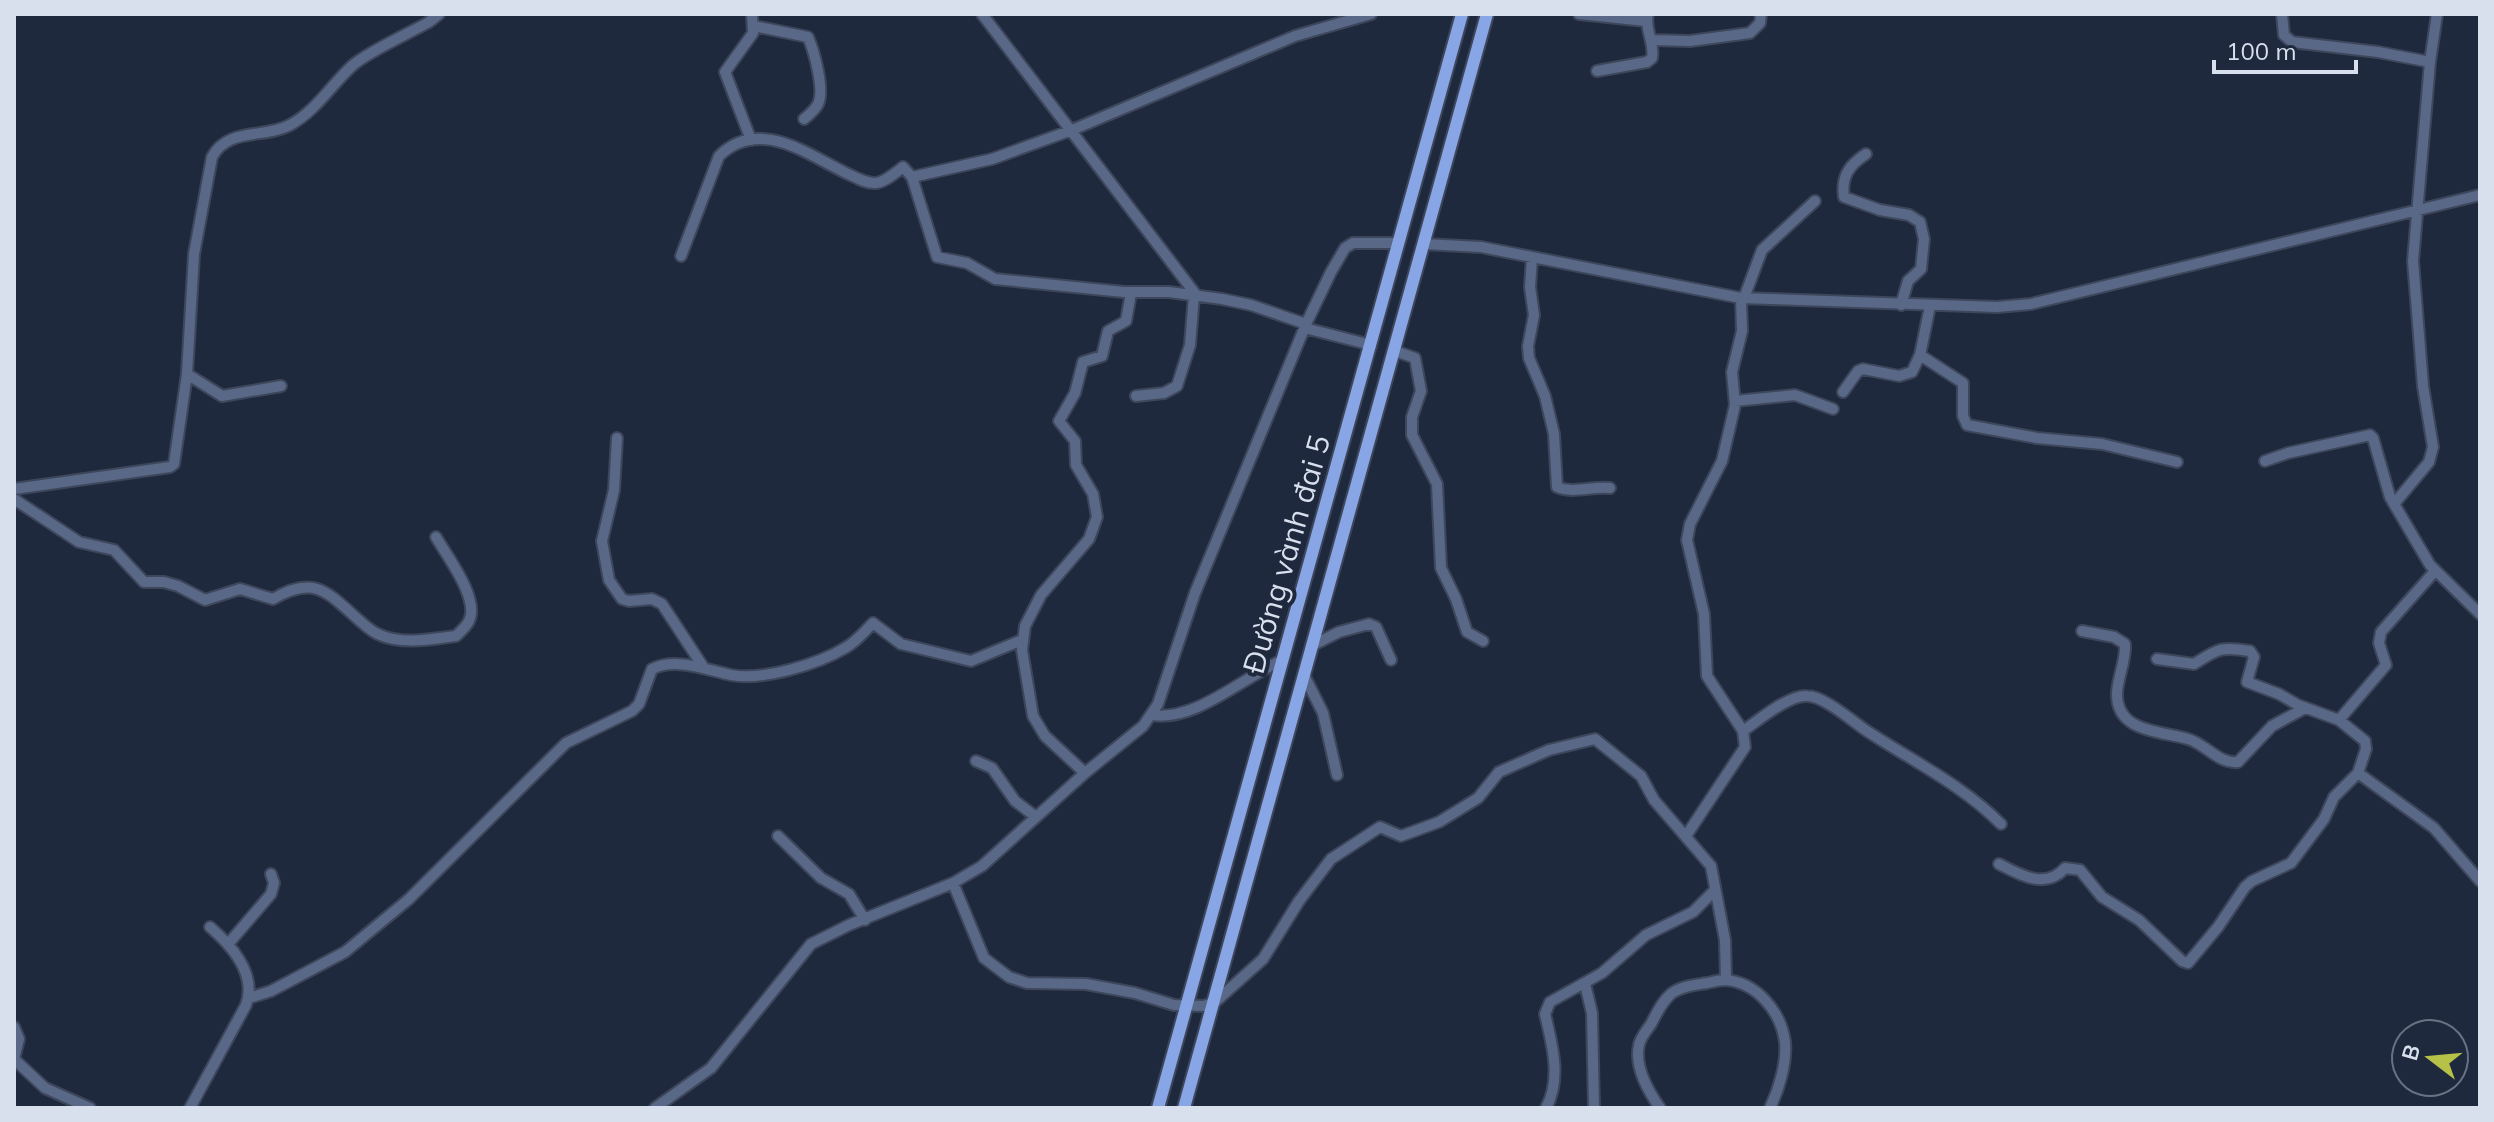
<svg xmlns="http://www.w3.org/2000/svg" width="2494" height="1122" viewBox="0 0 2494 1122" font-family="Mulish,sans-serif">
<style>
.lines{fill:none;stroke-linecap:round;stroke-linejoin:round}
.minor-casing{stroke:#3d465a;stroke-width:14}
.major-casing{stroke:#3d465a;stroke-width:16}
.minor{stroke:#596887;stroke-width:10}
.major{stroke:#88a6e5;stroke-width:12}
.labels{text-anchor:middle;dominant-baseline:central;stroke-width:8;stroke-linejoin:round;paint-order:stroke}
.street-label{font-size:30px;fill:#d8dfed;stroke:#1f293e}
</style>
<rect width="100%" height="100%" fill="#1f293e"/>
<g class="lines">
<defs>
<path id="minor" d="M 982,14 L 1197,296
M 1579,14 L 1646,21
M 2282,14 L 2284,35 L 2292,42 L 2378,52 L 2430,62
M 754,26 L 808,37 C 814,51 825,90 818,104 C 815,110 809,115 804,119
M 1652,40 L 1690,41 L 1750,33 L 1760,23 L 1761,14
M 1597,71 L 1647,62 L 1652,58 C 1655,43 1644,28 1648,14
M 751,140 L 725,72 L 753,33 L 752,14
M 1866,154 C 1849,165 1841,177 1844,197 L 1880,210 L 1909,215 L 1920,222 L 1924,239 L 1921,269 L 1908,281 L 1901,305
M 912,177 L 992,159 L 1072,130 L 1295,36 L 1371,14
M 1424,244 L 1481,247 L 1741,298 L 1997,307 L 2031,304 L 2480,195
M 681,256 L 719,156 C 759,117 807,154 846,173 C 855,177 866,184 876,183 C 885,182 895,173 903,167 L 912,177 L 937,257 L 967,263 L 995,279 L 1124,292 L 1169,292 L 1222,299 L 1251,305 L 1306,324
M 1532,258 L 1530,287 L 1534,315 L 1528,346 L 1529,358 L 1545,396 L 1554,434 L 1557,487 C 1574,494 1592,486 1610,488
M 1744,298 L 1762,250 L 1815,201
M 1305,328 L 1371,345
M 1395,351 L 1415,358 L 1421,391 L 1412,417 L 1412,435 L 1437,484 L 1441,568 L 1456,599 L 1467,632 L 1483,641
M 1920,355 L 1963,383 L 1963,416 L 1967,425 L 2037,438 L 2102,444 L 2177,462
M 187,374 L 222,396 L 281,386
M 1843,392 L 1858,371 L 1863,369 L 1899,376 L 1912,372 L 1920,355 L 1930,306
M 1136,396 L 1164,393 L 1177,386 L 1190,345 L 1194,295
M 1735,401 L 1795,395 L 1833,409
M 617,438 L 614,490 L 602,541 L 609,580 L 622,599 L 629,601 L 652,599 L 662,604 L 704,668
M 2265,461 L 2288,453 L 2370,435 L 2373,438 L 2390,497 L 2430,565 L 2480,614
M 14,489 L 170,467 L 174,464 L 187,374 L 194,254 L 212,157 C 228,127 264,139 290,125 C 316,111 331,85 353,65 C 371,50 408,34 429,22 L 439,14
M 14,499 L 79,542 L 114,550 L 144,582 L 164,582 L 178,586 L 205,600 L 240,589 L 273,599 C 315,574 328,593 360,621 C 366,626 372,632 380,635 C 403,645 432,639 456,636 C 460,632 466,627 469,621 C 480,599 447,556 436,537
M 2394,504 L 2429,462 L 2433,447 L 2423,386 L 2413,261 L 2430,62 L 2437,14
M 2082,631 L 2114,637 L 2125,644 C 2126,661 2118,676 2117,693 C 2116,733 2162,731 2188,739 C 2206,744 2218,764 2238,762 L 2272,726 L 2305,708
M 1313,645 L 1339,632 L 1369,624 L 1376,627 L 1391,660
M 1304,675 L 1323,713 L 1337,775
M 1152,715 C 1196,722 1244,676 1283,660
M 2339,720 L 2386,665 L 2379,643 L 2381,632 L 2435,571
M 1743,731 C 1759,720 1788,695 1807,696 C 1825,696 1854,723 1870,733 C 1916,763 1962,785 2001,824
M 976,761 L 992,768 L 1015,801 L 1036,817
M 1085,773 L 1045,736 L 1033,716 L 1022,650 L 1025,626 L 1041,595 L 1089,539 L 1097,517 L 1093,494 L 1076,465 L 1075,441 L 1059,421 L 1075,393 L 1083,362 L 1102,356 L 1108,331 L 1126,321 L 1131,293
M 2358,773 L 2434,828 L 2480,881
M 778,836 L 821,878 L 849,894 L 865,920
M 1686,836 L 1745,747 L 1743,731 L 1707,676 L 1704,614 L 1687,540 L 1690,524 L 1722,461 L 1735,405 L 1732,372 L 1742,331 L 1741,298
M 1999,864 C 2020,875 2046,890 2065,868 L 2080,870 L 2102,897 L 2139,920 L 2182,961 L 2188,963 L 2218,927 L 2245,887 L 2252,881 L 2291,863 L 2324,819 L 2334,797 L 2358,773 L 2366,749 L 2365,741 L 2339,720 L 2298,705 L 2279,694 L 2247,682 L 2254,657 L 2250,651 C 2220,646 2218,649 2194,664 L 2157,659
M 953,883 L 984,958 L 1009,977 L 1027,983 L 1086,984 L 1135,993 L 1174,1005 L 1204,1006 L 1215,1002 L 1263,959 L 1299,901 L 1331,859 L 1380,827 L 1401,836 L 1439,822 L 1478,798 L 1499,772 L 1549,750 L 1595,739 L 1641,776 L 1654,800 L 1711,866 L 1725,940 L 1726,980
M 229,943 L 271,894 L 274,883 L 271,874
M 1585,984 L 1592,1013 L 1594,1108
M 249,998 L 271,991 L 345,952 L 409,899 L 566,743 L 632,711 L 639,704 L 652,669 C 676,657 707,670 731,675 C 763,681 818,664 845,648 C 856,642 864,632 873,623 L 901,644 L 971,661 L 1022,640
M 14,1027 L 19,1039 L 14,1059 L 45,1088 L 90,1108
M 190,1108 L 246,1005 C 257,974 231,945 210,927
M 655,1108 L 711,1068 L 811,944 L 849,925 L 953,883 L 982,866 L 1085,773 L 1143,726 L 1158,704 L 1195,593 L 1306,324 L 1331,272 L 1345,248 L 1353,243 L 1399,243
M 1546,1108 C 1562,1079 1552,1044 1545,1014 L 1550,1002 L 1602,973 L 1646,935 L 1693,912 L 1715,890
M 1660,1108 C 1648,1091 1634,1067 1639,1045 C 1640,1038 1647,1030 1651,1024 C 1657,1013 1662,1001 1672,993 C 1682,986 1695,985 1707,983 C 1712,982 1720,980 1725,980 C 1757,982 1781,1012 1785,1042 C 1787,1063 1779,1089 1770,1108"/>
<path id="major" d="M 1158,1108 L 1462,14
M 1184,1108 L 1487,14"/>
</defs>
<use href="#minor" class="minor-casing"/>
<use href="#major" class="major-casing"/>
<use href="#minor" class="minor"/>
<use href="#major" class="major"/>
</g>
<g class="labels">
<g class="street-label">
<text transform="translate(1286 554) rotate(-74)">Đường vành đai 5</text>
</g>
</g>
<rect width="2494" height="1122" fill="none" stroke="#d8dfed" stroke-width="32"/>
<g transform="translate(2430 1058) rotate(286)"><circle r="38" fill="#1f293e" stroke="#697284" stroke-width="2"/>
<path d="M0-6L14 30L0 20L-14 30Z" fill="#b6c148"/>
<text y="-12" font-size="22" font-weight="bold" text-anchor="middle" fill="#d8dfed">B</text>
</g>
<path d="M2214 60v12h142v-12" fill="none" stroke="#d8dfed" stroke-width="4"/>
<text x="2226" y="60" font-size="24" fill="#d8dfed" stroke="#1f293e" stroke-width="6" paint-order="stroke">100 m</text>
</svg>
